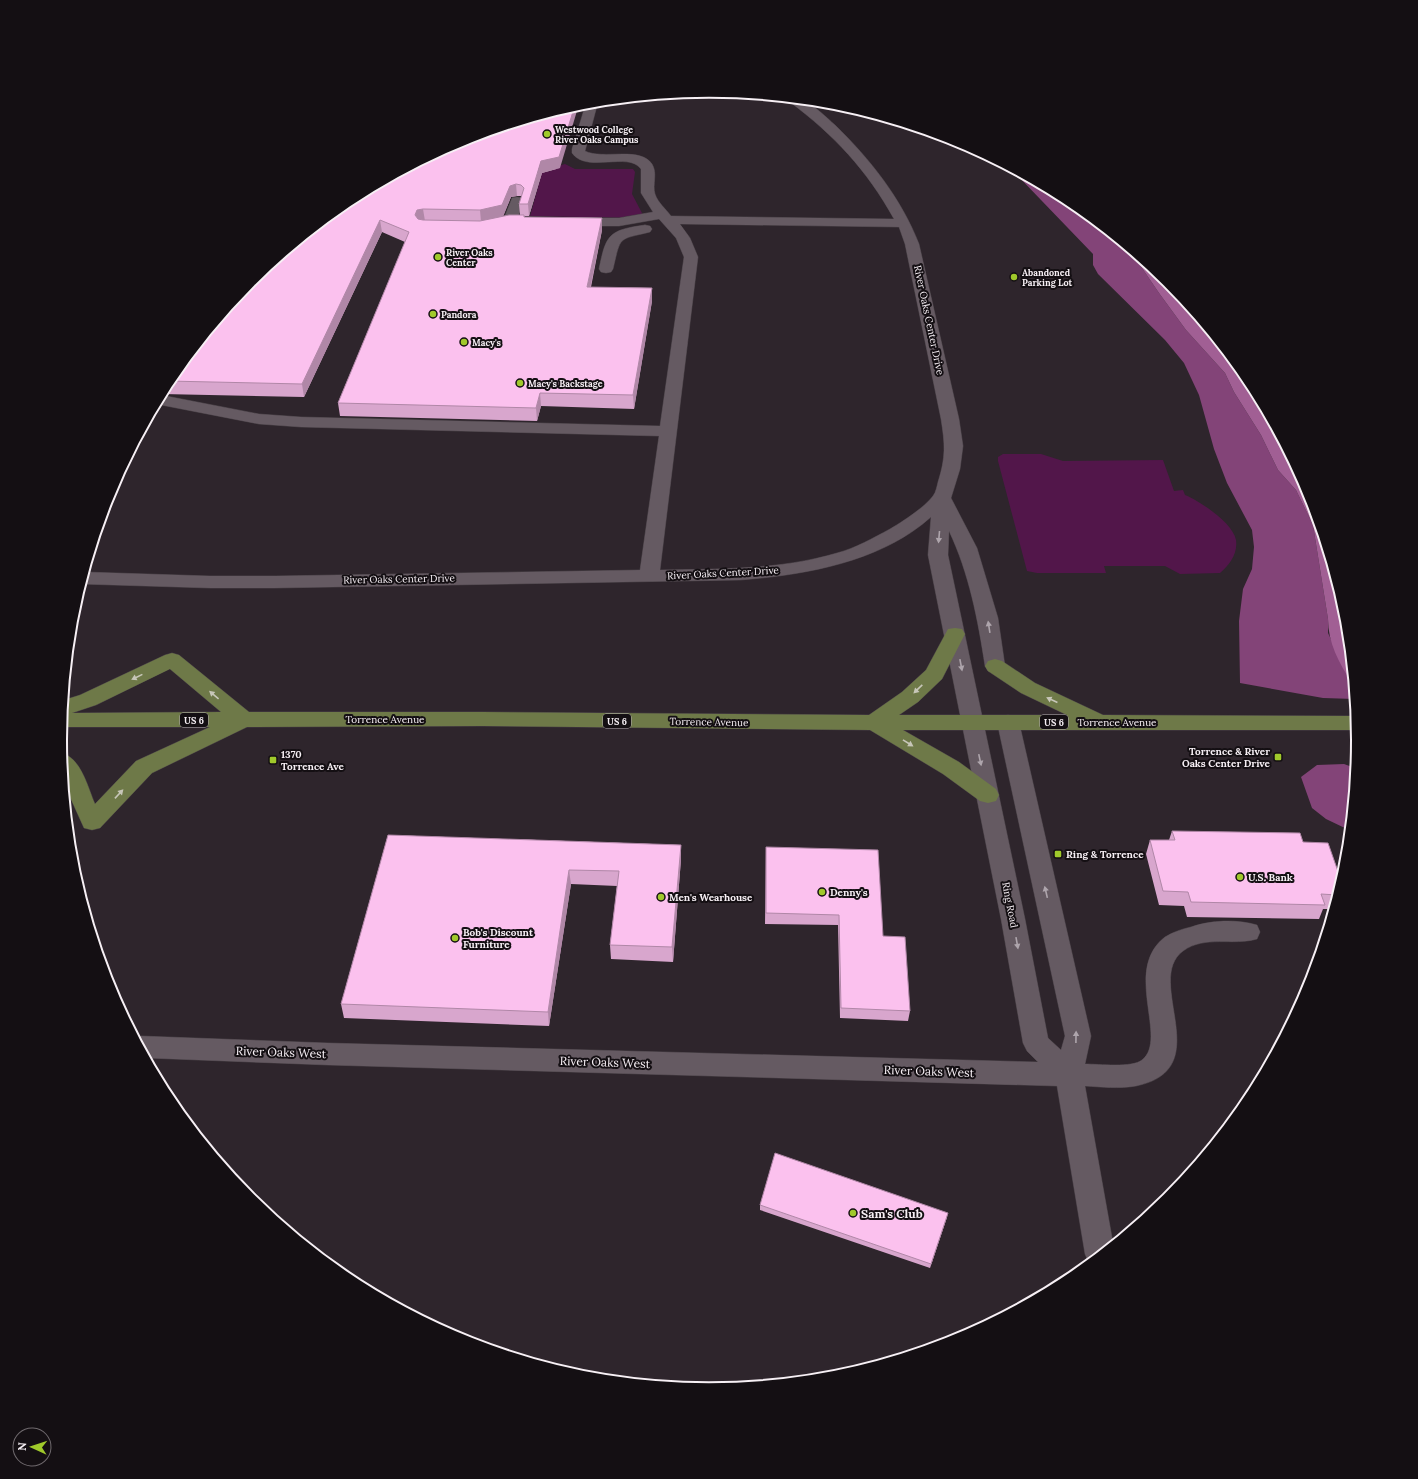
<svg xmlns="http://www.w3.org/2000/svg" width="1418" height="1479" viewBox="0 0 1418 1479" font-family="Lora,serif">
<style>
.green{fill:#52164a}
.forest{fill:#834478}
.water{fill:#a15f94}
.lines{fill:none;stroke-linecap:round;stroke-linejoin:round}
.minor-casing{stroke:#484046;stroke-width:1}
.major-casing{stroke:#484046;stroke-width:1}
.minor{fill:#655a62;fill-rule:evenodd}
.major{fill:#6e7948;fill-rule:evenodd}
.wall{fill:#d8a6cd;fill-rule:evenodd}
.shaded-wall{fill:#b087a7}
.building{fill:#fbc1ee;stroke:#b087a7}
.oneway{fill:#aea5ac}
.oneway2{fill:#c7c6b8}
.poi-dot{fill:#a0c92b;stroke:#140f13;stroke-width:1.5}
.labels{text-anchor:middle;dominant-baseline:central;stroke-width:4;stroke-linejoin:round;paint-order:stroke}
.far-poi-label{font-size:9px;font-weight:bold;fill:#f7f0f5;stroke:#140f13;text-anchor:start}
.shield{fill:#140f13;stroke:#b3acb1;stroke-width:1}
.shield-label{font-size:9px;font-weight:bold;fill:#f7f0f5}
.street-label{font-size:10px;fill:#f7f0f5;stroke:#140f13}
.poi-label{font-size:10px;font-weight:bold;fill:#f7f0f5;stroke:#140f13;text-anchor:start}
.near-street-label{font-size:12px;fill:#f7f0f5;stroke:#140f13}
.near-poi-label{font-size:12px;font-weight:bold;fill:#f7f0f5;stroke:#140f13;text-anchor:start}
.rim{fill:none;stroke:#f7f0f5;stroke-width:2}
</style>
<rect width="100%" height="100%" fill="#2e252c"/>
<path class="green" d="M 565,164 L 575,169 L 633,169 L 635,172 L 632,194 L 643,215 L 629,218 L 530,216 L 542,173 L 553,170 L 551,168 Z
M 1003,454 L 1041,454 L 1063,461 L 1163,460 L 1174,491 L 1183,490 L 1185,495 C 1200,501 1233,523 1236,540 C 1238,554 1229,565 1220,573 L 1180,574 L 1165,566 L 1104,566 L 1106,573 L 1037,573 L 1027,571 L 998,461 L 998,457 Z"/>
<path class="forest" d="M 979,152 L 1070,200 L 1129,249 L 1159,293 L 1186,330 L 1225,373 L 1234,392 L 1261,435 L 1278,470 L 1296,490 L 1313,525 L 1328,619 L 1328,633 L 1352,683 L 1354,699 L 1323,698 L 1240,683 L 1239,621 L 1243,589 L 1252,569 L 1254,547 L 1252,530 L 1227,483 L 1214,449 L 1199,395 L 1184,363 L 1165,340 L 1098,274 L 1093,265 L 1093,254 L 1014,172 L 997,166 Z
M 1344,764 L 1355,768 L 1349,830 L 1326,819 L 1312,808 L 1301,777 L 1317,765 Z"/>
<path class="water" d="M 1129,249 L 1168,281 L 1249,379 L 1309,491 L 1346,613 L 1352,683 C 1339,663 1328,643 1328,619 L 1313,525 L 1296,490 L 1278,470 L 1261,435 L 1234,392 L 1225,373 L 1186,330 L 1159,293 Z"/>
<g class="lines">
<defs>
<path id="minor" d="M 788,98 C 793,99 799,98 803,100 C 815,106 826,117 835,125 C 870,159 901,198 919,244 L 959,419 L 963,446 L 960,469 L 951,498 L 977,548 L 998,618 L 1005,666 L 1002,671 L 995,673 L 988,671 L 985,666 C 978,620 969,573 949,531 L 948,555 L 1025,919 L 1048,1038 L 1061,1050 L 1065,1036 L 997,722 L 1000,717 L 1008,715 L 1016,717 L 1019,722 L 1091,1036 L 1085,1064 C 1099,1064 1132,1068 1142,1060 C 1169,1039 1122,970 1165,937 C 1173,932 1182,929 1191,927 C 1211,920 1237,919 1257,925 L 1260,932 L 1257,939 C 1233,946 1205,935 1183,951 C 1143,981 1219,1069 1136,1086 C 1119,1089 1102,1087 1085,1086 L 1113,1243 L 1089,1263 L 1085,1254 L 1057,1086 L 328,1065 L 147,1058 L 136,1038 L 141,1036 L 328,1043 L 1038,1062 L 1027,1051 L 1023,1043 L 1001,919 L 928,555 L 931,517 C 881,562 805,575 740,580 L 275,588 L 210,588 L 81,584 L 85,572 L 210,576 L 275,576 L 640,570 L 659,436 L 301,427 L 259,424 L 156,404 L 161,395 L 259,414 L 301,417 L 660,426 L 684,257 L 676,238 L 659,219 L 619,226 L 573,226 L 568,225 L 566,222 L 568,219 L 573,218 L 619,218 L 653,212 L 641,193 L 641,169 C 628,151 587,174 572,153 L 572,149 L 586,103 L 598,102 L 585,151 C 603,160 640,146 652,164 C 658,174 652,184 655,194 C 658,203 666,209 671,216 L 894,219 C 867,170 834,135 790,102 ZM 680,224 L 899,227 L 905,244 L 941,419 C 945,444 946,457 938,482 C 937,486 936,492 933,496 C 925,507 902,522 890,529 C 873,538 856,548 837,553 C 780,570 719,569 660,570 L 698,257 L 690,238 Z
M 517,197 L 522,198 L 524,201 L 515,224 L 510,225 L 505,224 L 503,221 L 512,198 Z
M 645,225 L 650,226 L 652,229 L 650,232 C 618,240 621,235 613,269 L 611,272 L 606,273 L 601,272 L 599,269 C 606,234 609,230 645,225 Z"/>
<path id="major" d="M 955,628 L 962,629 L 965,634 L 942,679 L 918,702 L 899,715 L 1067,715 L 1021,693 L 988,671 L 985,666 L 988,661 L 995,659 L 1002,661 L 1035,683 L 1103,715 L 1356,716 L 1357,730 L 903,730 L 959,762 L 996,789 L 999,795 L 996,801 L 988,803 L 980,801 L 943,774 L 870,730 L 482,726 L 247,727 L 152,773 L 100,828 L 92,830 L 84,828 L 65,786 L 61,753 C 81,757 88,788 95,804 L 136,761 L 210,727 L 61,727 L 64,700 L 80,695 L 165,655 L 172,653 L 179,655 L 249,712 L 482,712 L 869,715 L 902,692 L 926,670 L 948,629 ZM 170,669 L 221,712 L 72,713 L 96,705 Z"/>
</defs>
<use href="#minor" class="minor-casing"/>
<use href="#major" class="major-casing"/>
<use href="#minor" class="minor"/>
<use href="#major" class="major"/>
</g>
<path class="wall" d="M 560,168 L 542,173 L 529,216 L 524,216 L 525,217 L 602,218 L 602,230 L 591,287 L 652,288 L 652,301 L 634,409 L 541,406 L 537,421 L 340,416 L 338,403 L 405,242 L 382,232 L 304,397 L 162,394 L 170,379 L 349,200 ZM 517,196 L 522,196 L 519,204 L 520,215 L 503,216 L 511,197 Z
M 1172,831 L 1303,842 L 1341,880 L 1333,909 L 1323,909 L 1319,919 L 1187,917 L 1184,906 L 1159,905 L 1146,854 L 1150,840 L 1169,840 Z
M 388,835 L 681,845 L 681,859 L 673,962 L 611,959 L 610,945 L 617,886 L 571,884 L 549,1026 L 344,1018 L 341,1004 Z
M 766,847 L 883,936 L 910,1011 L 908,1021 L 840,1018 L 838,925 L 765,924 Z
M 760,1205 L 947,1217 L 930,1268 L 760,1210 Z"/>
<path class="shaded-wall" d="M 579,104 L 560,168 L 542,173 L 529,216 L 528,204 L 541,161 L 575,105 Z
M 516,184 L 517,196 L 511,197 L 503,217 L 481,222 L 480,210 L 510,186 Z
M 423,209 L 425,221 L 419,222 L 415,215 L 417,210 Z
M 602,218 L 602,230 L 588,299 L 587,287 Z
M 380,220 L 382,232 L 304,397 L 302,384 Z
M 652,288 L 652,301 L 634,409 L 633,395 Z
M 540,393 L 541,406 L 537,421 L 536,408 Z
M 681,845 L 681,859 L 673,962 L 672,947 Z
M 569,870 L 571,884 L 549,1026 L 548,1012 Z
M 948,1213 L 947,1217 L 930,1268 L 931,1264 Z"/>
<path class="building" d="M 575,105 L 559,157 L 541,161 L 528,204 L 519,204 L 524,188 L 521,185 L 516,184 L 510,186 L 502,205 L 480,210 L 423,209 L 417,210 L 415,215 L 418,219 L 423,220 L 480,221 L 509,215 L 524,215 L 524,217 L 602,218 L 587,287 L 652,288 L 633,395 L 540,393 L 536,408 L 338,403 L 409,232 L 380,220 L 302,384 L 168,381 L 250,280 L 349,200 L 461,140 Z
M 1172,831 L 1300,833 L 1303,842 L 1328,843 L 1341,880 L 1337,895 L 1321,894 L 1325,905 L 1191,902 L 1188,892 L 1163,891 L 1150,840 L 1175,840 Z
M 388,835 L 681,845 L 672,947 L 610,945 L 619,871 L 569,870 L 548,1012 L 341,1004 Z
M 766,847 L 878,850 L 883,936 L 905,937 L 910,1011 L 841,1008 L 839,915 L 766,913 Z
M 775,1153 L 948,1213 L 931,1264 L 760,1205 Z"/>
<defs><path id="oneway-solid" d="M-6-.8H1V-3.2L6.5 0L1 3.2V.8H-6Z"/></defs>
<g class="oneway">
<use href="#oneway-solid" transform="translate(939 537) rotate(95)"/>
<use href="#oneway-solid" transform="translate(989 627) rotate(-99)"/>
<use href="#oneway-solid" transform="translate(961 665) rotate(79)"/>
<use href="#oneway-solid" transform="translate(980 760) rotate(78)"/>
<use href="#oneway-solid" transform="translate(1046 892) rotate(-103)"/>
<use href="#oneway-solid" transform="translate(1017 943) rotate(80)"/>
<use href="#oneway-solid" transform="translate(1076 1037) rotate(-89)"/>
</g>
<g class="oneway2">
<use href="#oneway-solid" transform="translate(137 677) rotate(154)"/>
<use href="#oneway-solid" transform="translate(918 689) rotate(136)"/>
<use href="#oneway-solid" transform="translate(214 695) rotate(-140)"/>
<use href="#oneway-solid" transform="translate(1052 700) rotate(-155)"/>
<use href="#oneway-solid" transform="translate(908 743) rotate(32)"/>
<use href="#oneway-solid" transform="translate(119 794) rotate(-47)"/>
</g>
<g class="poi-dot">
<circle cx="547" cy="134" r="4"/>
<circle cx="438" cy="257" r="4"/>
<circle cx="1014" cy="277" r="4"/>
<circle cx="433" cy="314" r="4"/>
<circle cx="464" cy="342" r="4"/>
<circle cx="520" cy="383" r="4"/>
<rect x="1274" y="753" width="8" height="8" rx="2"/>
<rect x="269" y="756" width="8" height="8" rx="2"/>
<rect x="1054" y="850" width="8" height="8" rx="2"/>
<circle cx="1240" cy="877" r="4"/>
<circle cx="822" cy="892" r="4"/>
<circle cx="661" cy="897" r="4"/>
<circle cx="455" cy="938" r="4"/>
<circle cx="853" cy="1213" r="4"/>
</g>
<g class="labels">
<g class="far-poi-label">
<text x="555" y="129">Westwood College<tspan x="555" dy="10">River Oaks Campus</tspan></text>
<text x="446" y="252">River Oaks<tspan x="446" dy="10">Center</tspan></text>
<text x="1022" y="272">Abandoned<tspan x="1022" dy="10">Parking Lot</tspan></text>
<text x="441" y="314">Pandora</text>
<text x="472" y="342">Macy's</text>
<text x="528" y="383">Macy's Backstage</text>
</g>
<g class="shield">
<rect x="180" y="713" width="28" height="14" rx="3"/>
<rect x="603" y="714" width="28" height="14" rx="3"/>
<rect x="1040" y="715" width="28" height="14" rx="3"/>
</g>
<g class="shield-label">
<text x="194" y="720">US 6</text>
<text x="617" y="721">US 6</text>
<text x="1054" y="722">US 6</text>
</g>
<g class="street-label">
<text transform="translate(929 320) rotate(78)">River Oaks Center Drive</text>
<text transform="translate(723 573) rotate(-3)">River Oaks Center Drive</text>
<text transform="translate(399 579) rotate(-1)">River Oaks Center Drive</text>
<text x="385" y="719">Torrence Avenue</text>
<text transform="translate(709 722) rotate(1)">Torrence Avenue</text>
<text x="1117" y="722">Torrence Avenue</text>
<text transform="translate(1010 905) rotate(79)">Ring Road</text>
</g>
<g class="poi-label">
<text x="1270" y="751" text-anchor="end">Torrence &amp; River<tspan x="1270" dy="12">Oaks Center Drive</tspan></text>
<text x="281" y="754">1370<tspan x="281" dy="12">Torrence Ave</tspan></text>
<text x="1066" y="854">Ring &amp; Torrence</text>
<text x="1248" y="877">U.S. Bank</text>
<text x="830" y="892">Denny's</text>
<text x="669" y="897">Men's Wearhouse</text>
<text x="463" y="932">Bob's Discount<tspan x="463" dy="12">Furniture</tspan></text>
</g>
<g class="near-street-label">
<text transform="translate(281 1052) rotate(2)">River Oaks West</text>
<text transform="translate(605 1062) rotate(2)">River Oaks West</text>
<text transform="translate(929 1071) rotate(2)">River Oaks West</text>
</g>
<g class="near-poi-label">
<text x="861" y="1213">Sam's Club</text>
</g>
</g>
<path d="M0 0H1418V1479H0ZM67 740a642 642 0 1 1 1284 0a642 642 0 1 1-1284 0Z" fill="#140f13" fill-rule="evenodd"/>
<path class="rim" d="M67 740a642 642 0 1 1 1284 0a642 642 0 1 1-1284 0Z"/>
<g transform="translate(32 1447) rotate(273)"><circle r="19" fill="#140f13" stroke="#6f696d"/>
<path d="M0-3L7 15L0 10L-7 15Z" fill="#a0c92b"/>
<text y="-6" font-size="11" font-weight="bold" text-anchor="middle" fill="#f7f0f5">N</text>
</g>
</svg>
